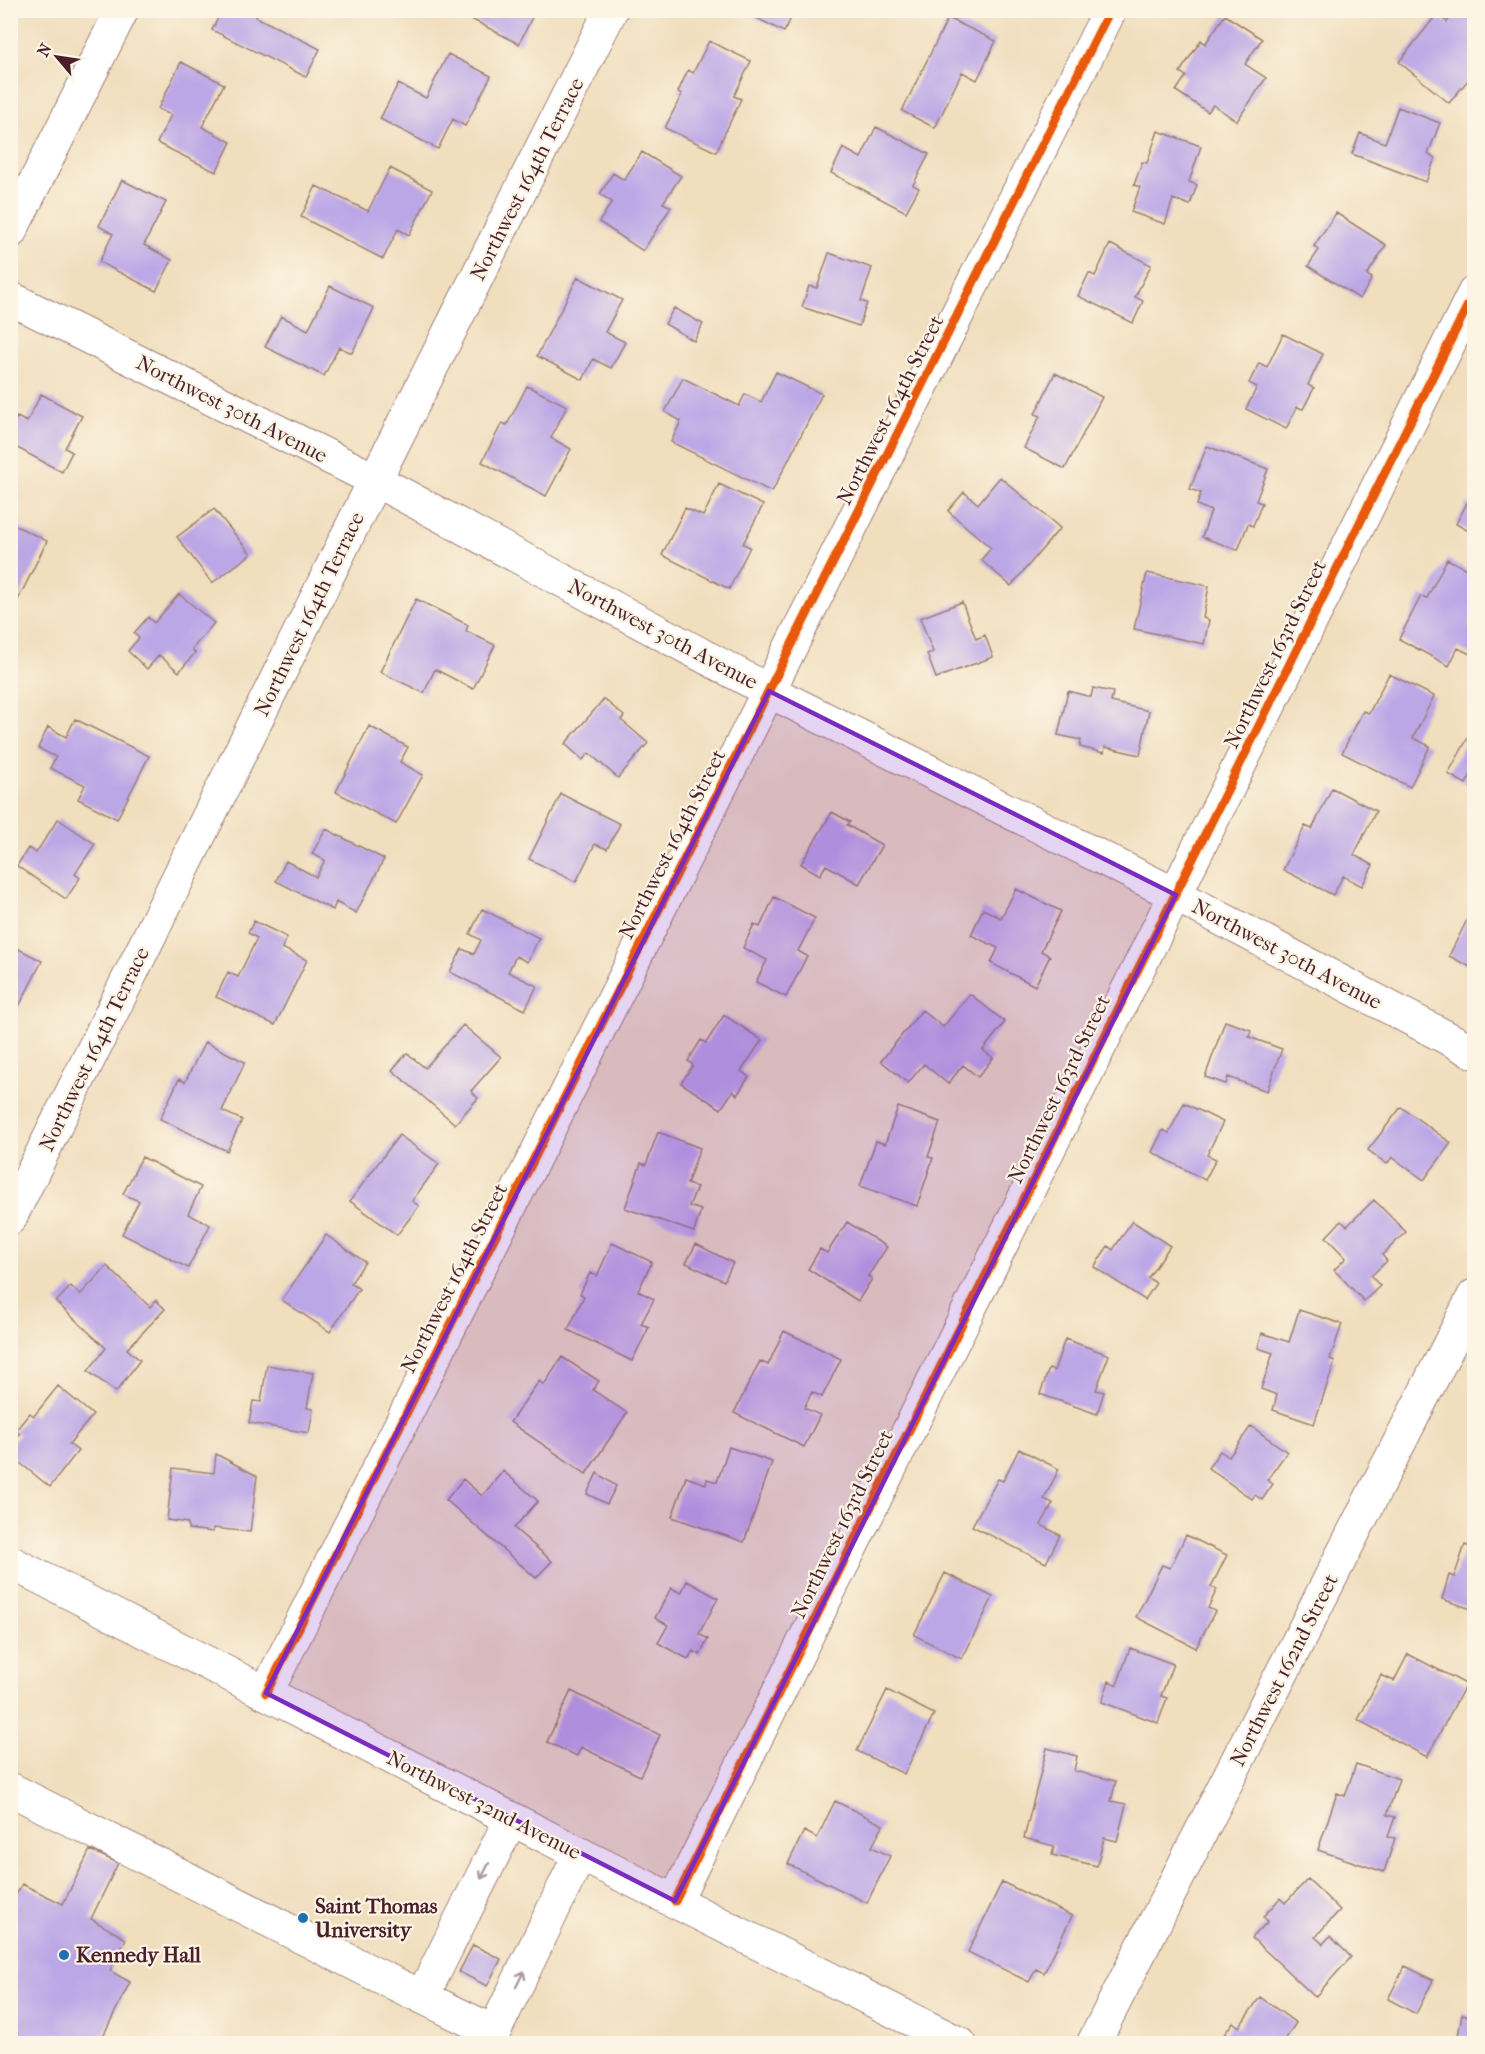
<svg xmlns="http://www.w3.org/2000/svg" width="1485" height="2054" viewBox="0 0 1485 2054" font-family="'IM FELL French Canon',serif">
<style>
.building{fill:#bca7e6}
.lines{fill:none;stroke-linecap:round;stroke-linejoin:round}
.minor-casing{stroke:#9d7e74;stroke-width:35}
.tertiary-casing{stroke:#9d7e74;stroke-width:35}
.minor{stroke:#fff;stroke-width:33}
.tertiary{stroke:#fff;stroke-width:33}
.cycleway-casing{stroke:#fcf5e5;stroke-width:13}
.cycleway{stroke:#e8590c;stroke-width:9}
.oneway{stroke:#ae9aa0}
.marked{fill:#7b2cbf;fill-opacity:0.2;stroke:#7b2cbf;stroke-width:4.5;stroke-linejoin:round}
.poi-dot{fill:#1f6fb2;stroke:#fcf5e5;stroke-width:2}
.labels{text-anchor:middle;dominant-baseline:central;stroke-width:4.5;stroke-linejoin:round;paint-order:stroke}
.street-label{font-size:21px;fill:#4a1f2b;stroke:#fcf5e5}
.poi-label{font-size:21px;font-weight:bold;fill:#4a1f2b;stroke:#fcf5e5;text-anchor:start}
</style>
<rect width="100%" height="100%" fill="#fcf5e5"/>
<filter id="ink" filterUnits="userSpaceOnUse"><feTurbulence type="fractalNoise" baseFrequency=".0167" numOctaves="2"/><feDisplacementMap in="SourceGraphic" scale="12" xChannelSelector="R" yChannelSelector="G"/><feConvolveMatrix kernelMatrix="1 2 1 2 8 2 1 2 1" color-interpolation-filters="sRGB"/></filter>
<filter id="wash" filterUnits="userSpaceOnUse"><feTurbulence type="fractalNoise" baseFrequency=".008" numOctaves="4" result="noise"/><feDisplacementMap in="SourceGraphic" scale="24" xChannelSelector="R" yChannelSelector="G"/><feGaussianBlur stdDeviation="1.35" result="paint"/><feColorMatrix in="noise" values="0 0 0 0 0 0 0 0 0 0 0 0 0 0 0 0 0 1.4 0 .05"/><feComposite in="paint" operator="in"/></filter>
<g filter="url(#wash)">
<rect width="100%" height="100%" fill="#f0debd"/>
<g id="blocks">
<path class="building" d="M 10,10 L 20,10 L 10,29 Z
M 222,10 L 260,10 L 256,17 L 320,49 L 306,77 L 212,30 Z
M 454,10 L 525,10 L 533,15 L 519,44 Z
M 741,10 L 795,10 L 784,32 Z
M 1456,10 L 1474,10 L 1474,73 L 1449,103 L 1399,62 L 1437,14 L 1447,22 Z
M 1225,15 L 1262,39 L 1245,64 L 1266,78 L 1237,121 L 1213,105 L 1208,112 L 1176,91 L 1186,76 L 1180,72 L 1201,40 L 1205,44 Z
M 948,18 L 996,41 L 977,80 L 962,72 L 935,128 L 902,111 Z
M 709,41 L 751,61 L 734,96 L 741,99 L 716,152 L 665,128 L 682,94 L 678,92 L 688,70 L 693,73 Z
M 448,54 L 491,76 L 465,126 L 453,119 L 438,149 L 380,119 L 398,84 L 426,98 Z
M 181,62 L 224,84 L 202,127 L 231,142 L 216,172 L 157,143 L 171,115 L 158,109 Z
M 1398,107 L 1440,123 L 1428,154 L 1435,158 L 1426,182 L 1352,154 L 1360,133 L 1385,143 Z
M 876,127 L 929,154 L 913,185 L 919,188 L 906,212 L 831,173 L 843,148 L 861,158 Z
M 1158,131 L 1201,146 L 1189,182 L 1197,185 L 1190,205 L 1173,199 L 1165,224 L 1131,212 L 1140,187 L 1134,185 L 1142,162 L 1147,163 Z
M 642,152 L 681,176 L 663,203 L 671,207 L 643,251 L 599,222 L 612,202 L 600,194 L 613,173 L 624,180 Z
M 390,168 L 432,190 L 409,235 L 398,229 L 383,259 L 301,217 L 316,186 L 368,211 Z
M 122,180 L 166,202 L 144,245 L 172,260 L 156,291 L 99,262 L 113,234 L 99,226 Z
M 1336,213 L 1386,245 L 1367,275 L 1372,278 L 1360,299 L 1308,266 L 1319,250 L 1314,246 Z
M 1110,244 L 1151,265 L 1135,297 L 1143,301 L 1133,323 L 1078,296 L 1089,273 L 1095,276 Z
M 829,253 L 872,268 L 861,301 L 867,303 L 859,326 L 802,307 L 809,286 L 817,288 Z
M 578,277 L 622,300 L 605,332 L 625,342 L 611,368 L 593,359 L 583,380 L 537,356 Z
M 330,286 L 374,308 L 352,353 L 339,347 L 324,376 L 265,347 L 281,316 L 308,330 Z
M 674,308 L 703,324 L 694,341 L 665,324 Z
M 1283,334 L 1323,354 L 1308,385 L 1314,388 L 1303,409 L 1297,407 L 1286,429 L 1246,409 L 1257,387 L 1249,383 L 1259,363 L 1267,367 Z
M 776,372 L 822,394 L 772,492 L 671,442 L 681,421 L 665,412 L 683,378 L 739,406 L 745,394 L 761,402 Z
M 1055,373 L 1102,397 L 1065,469 L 1024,448 L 1040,416 L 1035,414 Z
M 527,386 L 567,406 L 551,438 L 571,449 L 546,496 L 482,462 L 502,423 L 507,425 Z
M 41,394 L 82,416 L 65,448 L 72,452 L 62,472 L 10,444 L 10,429 L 17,417 L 27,422 Z
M 1207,446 L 1268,469 L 1256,501 L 1262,503 L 1253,526 L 1248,524 L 1238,550 L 1202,537 L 1211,511 L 1197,505 L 1201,493 L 1190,489 Z
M 1000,477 L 1060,528 L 1011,586 L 981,560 L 991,548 L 948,511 L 964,492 L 978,504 Z
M 719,484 L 763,505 L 743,544 L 750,547 L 729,589 L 662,555 L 685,508 L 703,516 Z
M 1474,501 L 1474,534 L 1456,524 L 1467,503 L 1472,506 Z
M 214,509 L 251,554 L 212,583 L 177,537 Z
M 10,523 L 47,541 L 12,612 L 10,611 Z
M 1447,559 L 1474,573 L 1474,615 L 1469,626 L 1474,628 L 1474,656 L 1458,648 L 1449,666 L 1399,639 L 1421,596 L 1427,598 Z
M 1147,573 L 1209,586 L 1203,618 L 1209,620 L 1204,644 L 1134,629 Z
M 179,594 L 214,623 L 192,649 L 195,653 L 179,672 L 159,655 L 147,669 L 128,651 L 139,638 L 134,633 L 148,617 L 154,623 Z
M 416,599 L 468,625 L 466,631 L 495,645 L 473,689 L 435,669 L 424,693 L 380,672 Z
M 962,602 L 976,639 L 985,635 L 993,657 L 936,678 L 927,654 L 933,652 L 920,618 Z
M 1389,674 L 1434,696 L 1413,738 L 1430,746 L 1410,787 L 1342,753 L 1363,711 L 1369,713 Z
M 1093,688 L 1113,692 L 1111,702 L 1149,711 L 1140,755 L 1105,747 L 1104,753 L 1080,747 L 1081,740 L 1058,735 L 1068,691 L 1091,697 Z
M 604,699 L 624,716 L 621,720 L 648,743 L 618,778 L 589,753 L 583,760 L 565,744 Z
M 75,719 L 149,756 L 117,819 L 78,799 L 85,785 L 50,768 L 56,757 L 38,748 L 48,727 L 66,737 Z
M 369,726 L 408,747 L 400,762 L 423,775 L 396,824 L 336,792 Z
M 1469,736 L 1474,739 L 1474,768 L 1466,784 L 1448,774 Z
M 1332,788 L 1376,811 L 1354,855 L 1373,865 L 1362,886 L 1343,876 L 1333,895 L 1283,870 L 1305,826 L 1312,829 Z
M 561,794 L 620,824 L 607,849 L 595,844 L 576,882 L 529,859 Z
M 832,812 L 850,822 L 847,825 L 882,845 L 859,884 L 826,865 L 820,875 L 801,864 Z
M 58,819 L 95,844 L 75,874 L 80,878 L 66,899 L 17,866 L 28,848 L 36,853 Z
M 326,829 L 384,859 L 356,913 L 336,902 L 333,910 L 276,881 L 286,861 L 316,877 L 325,860 L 312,854 Z
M 1016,889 L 1061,911 L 1041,951 L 1050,956 L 1035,986 L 991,963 L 998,948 L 971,935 L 983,909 L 1001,918 Z
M 774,897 L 815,918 L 798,951 L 807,956 L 786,997 L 756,982 L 767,960 L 743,948 L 754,924 L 760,927 Z
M 482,909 L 539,938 L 527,962 L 516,956 L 508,972 L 537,986 L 525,1010 L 450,972 L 462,949 L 474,954 L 481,940 L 470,934 Z
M 1469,916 L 1474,918 L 1474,969 L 1449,956 Z
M 254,921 L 287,937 L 282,948 L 307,960 L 275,1025 L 216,997 L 228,972 L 238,977 L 257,938 L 248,933 Z
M 15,947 L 42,961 L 10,1024 L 10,956 Z
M 970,994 L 1005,1022 L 983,1050 L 993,1058 L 978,1077 L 963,1065 L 948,1084 L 924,1064 L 908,1083 L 881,1061 L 922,1010 L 943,1027 Z
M 724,1015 L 762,1040 L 741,1071 L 749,1077 L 737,1095 L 733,1091 L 721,1109 L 681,1083 L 693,1065 L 688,1061 L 701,1040 L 706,1043 Z
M 1225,1021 L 1251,1030 L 1249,1037 L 1282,1049 L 1267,1091 L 1228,1077 L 1226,1084 L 1205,1077 Z
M 463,1025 L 501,1057 L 471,1091 L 478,1098 L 455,1124 L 392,1070 L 407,1053 L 425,1068 Z
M 205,1042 L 245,1062 L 222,1111 L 242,1120 L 227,1151 L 160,1119 L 179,1079 L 185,1082 Z
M 1184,1103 L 1223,1122 L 1207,1155 L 1216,1159 L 1205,1180 L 1152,1152 L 1163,1130 L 1169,1133 Z
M 898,1107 L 940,1122 L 928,1157 L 933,1158 L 917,1206 L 860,1186 L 876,1141 L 885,1144 Z
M 1401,1107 L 1451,1143 L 1424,1180 L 1392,1157 L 1387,1164 L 1368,1150 Z
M 658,1132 L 700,1148 L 687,1184 L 697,1187 L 689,1206 L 701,1210 L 694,1232 L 625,1208 L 641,1163 L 646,1165 Z
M 399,1135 L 439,1164 L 412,1201 L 419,1206 L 397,1235 L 350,1201 Z
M 142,1157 L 201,1187 L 188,1214 L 210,1225 L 188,1268 L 122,1234 L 139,1201 L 123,1194 Z
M 1374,1200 L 1406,1232 L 1382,1255 L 1387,1261 L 1371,1276 L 1380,1286 L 1364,1301 L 1334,1270 L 1346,1258 L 1326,1237 L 1341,1221 L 1347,1226 Z
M 1132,1221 L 1170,1246 L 1148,1278 L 1156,1283 L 1145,1300 L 1094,1267 L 1108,1246 L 1113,1250 Z
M 847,1222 L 887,1247 L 868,1276 L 872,1279 L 858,1301 L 808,1269 L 820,1249 L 827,1253 Z
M 326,1235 L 365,1262 L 351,1283 L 359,1289 L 330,1332 L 282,1300 Z
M 612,1243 L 652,1262 L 638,1291 L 654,1299 L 641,1324 L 649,1327 L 632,1361 L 568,1330 L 584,1296 L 580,1294 L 590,1273 L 597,1276 Z
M 696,1244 L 733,1263 L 724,1281 L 686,1263 Z
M 107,1266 L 150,1307 L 156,1300 L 165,1309 L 127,1349 L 140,1360 L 116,1392 L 88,1371 L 106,1348 L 56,1302 L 71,1286 L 80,1295 Z
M 1299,1310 L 1342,1324 L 1330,1359 L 1335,1361 L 1314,1424 L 1273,1410 L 1277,1395 L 1261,1389 L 1273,1353 L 1258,1348 L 1262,1333 L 1289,1342 Z
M 784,1331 L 841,1359 L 822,1397 L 812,1392 L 804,1408 L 820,1415 L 804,1447 L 734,1413 L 760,1361 L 768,1365 Z
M 1065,1339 L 1109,1355 L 1096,1390 L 1104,1392 L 1097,1414 L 1040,1394 L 1049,1369 L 1054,1371 Z
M 562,1357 L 599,1381 L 593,1390 L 627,1413 L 586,1474 L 510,1422 L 539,1381 L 544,1385 Z
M 267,1365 L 313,1373 L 307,1408 L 313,1409 L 309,1433 L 249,1423 L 253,1401 L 261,1402 Z
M 58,1386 L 93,1415 L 69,1444 L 78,1451 L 50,1487 L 10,1455 L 10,1445 L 20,1434 L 15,1431 L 30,1413 L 34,1416 Z
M 1251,1426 L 1287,1452 L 1267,1480 L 1273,1484 L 1262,1500 L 1255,1495 L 1252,1499 L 1208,1468 L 1220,1451 L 1229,1457 Z
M 729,1447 L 772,1462 L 744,1542 L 672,1517 L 686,1477 L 706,1484 L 707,1479 L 717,1482 Z
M 1019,1449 L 1059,1469 L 1044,1499 L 1053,1503 L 1041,1525 L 1060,1535 L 1046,1563 L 972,1526 L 998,1479 L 1003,1481 Z
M 216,1454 L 257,1476 L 250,1532 L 213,1528 L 213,1532 L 188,1529 L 188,1523 L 167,1520 L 173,1468 L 214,1473 Z
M 503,1471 L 538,1501 L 514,1528 L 552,1561 L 536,1578 L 446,1500 L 463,1479 L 482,1496 Z
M 597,1473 L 616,1486 L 607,1504 L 587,1494 Z
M 1186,1535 L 1227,1555 L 1211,1587 L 1217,1589 L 1208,1608 L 1215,1611 L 1196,1648 L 1136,1617 L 1162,1565 L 1170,1568 Z
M 1465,1545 L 1474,1548 L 1474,1610 L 1442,1599 L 1449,1575 L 1454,1577 Z
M 945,1573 L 993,1597 L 962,1659 L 914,1635 Z
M 687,1581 L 718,1598 L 699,1634 L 708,1639 L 700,1655 L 693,1651 L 688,1659 L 658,1643 L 668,1625 L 655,1618 L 671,1588 L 681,1593 Z
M 1130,1648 L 1173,1664 L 1161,1696 L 1167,1698 L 1158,1723 L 1102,1702 L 1109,1681 L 1117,1685 Z
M 1408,1654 L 1466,1684 L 1427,1757 L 1358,1720 L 1381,1675 L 1394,1681 Z
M 887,1690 L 934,1714 L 904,1774 L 857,1751 Z
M 571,1691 L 660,1735 L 640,1776 L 581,1747 L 577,1756 L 547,1742 Z
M 1047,1748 L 1077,1756 L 1074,1771 L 1116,1781 L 1111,1801 L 1126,1804 L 1117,1841 L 1104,1838 L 1097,1866 L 1052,1855 L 1054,1846 L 1024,1838 Z
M 1356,1764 L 1399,1779 L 1387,1815 L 1395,1817 L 1388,1837 L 1395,1838 L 1384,1872 L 1318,1850 L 1337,1793 L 1345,1796 Z
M 835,1801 L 883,1825 L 872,1847 L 890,1856 L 867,1903 L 788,1864 L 804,1831 L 817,1838 Z
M 90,1850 L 118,1863 L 91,1919 L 126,1939 L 110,1971 L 130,1982 L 99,2044 L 10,2044 L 10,1907 L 22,1884 L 63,1904 Z
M 1308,1879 L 1340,1910 L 1315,1937 L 1323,1944 L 1330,1936 L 1351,1957 L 1315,1997 L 1252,1938 L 1268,1921 L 1263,1917 L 1280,1898 L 1285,1903 Z
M 1002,1882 L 1072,1916 L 1044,1973 L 1036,1969 L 1029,1982 L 968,1952 Z
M 1474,1906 L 1474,1924 L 1468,1922 Z
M 473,1945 L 501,1959 L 487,1986 L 459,1972 Z
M 1405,1966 L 1433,1980 L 1416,2014 L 1388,1999 Z
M 1260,1997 L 1296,2023 L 1282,2044 L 1221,2044 L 1219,2042 L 1233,2022 L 1239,2027 Z
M 1473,1998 L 1474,1998 L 1474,2039 L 1458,2036 L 1462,2014 L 1470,2016 Z"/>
</g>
</g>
<g filter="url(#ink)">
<use href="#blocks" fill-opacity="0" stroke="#9d7e74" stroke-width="1.5"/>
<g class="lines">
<defs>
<path id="minor" d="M 10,232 L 122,10
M 10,298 L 375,480 L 769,691 L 1176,895 L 1474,1052
M 10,1218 L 375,480 L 611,10
M 266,1693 L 1110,10
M 10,1789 L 373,1973 L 494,2032 L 580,1854
M 675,1901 L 1474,293
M 422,1997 L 511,1819
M 1093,2044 L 1474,1296"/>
<path id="tertiary" d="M 10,1562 L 580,1854 L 960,2044"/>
</defs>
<use href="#minor" class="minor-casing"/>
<use href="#tertiary" class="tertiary-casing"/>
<use href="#minor" class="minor"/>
<use href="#tertiary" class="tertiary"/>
<defs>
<path id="cycleway" d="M 266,1693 L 1110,10
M 675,1901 L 1474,293"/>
</defs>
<use href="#cycleway" class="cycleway-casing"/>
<use href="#cycleway" class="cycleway"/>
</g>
<defs><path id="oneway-shaft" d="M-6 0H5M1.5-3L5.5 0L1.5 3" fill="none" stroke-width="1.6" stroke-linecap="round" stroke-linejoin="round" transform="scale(1.5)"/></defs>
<g class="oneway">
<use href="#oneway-shaft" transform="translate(485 1871) rotate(117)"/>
<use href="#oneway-shaft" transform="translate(520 1979) rotate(-64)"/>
</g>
</g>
<path class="marked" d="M 769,691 L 1176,895 L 675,1901 L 266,1693 Z"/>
<g class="poi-dot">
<circle cx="303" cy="1918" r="6"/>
<circle cx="64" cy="1955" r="6"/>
</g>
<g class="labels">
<g class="street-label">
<text transform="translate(527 179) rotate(-63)">Northwest 164th Terrace</text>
<text transform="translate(232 409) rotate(27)">Northwest 30th Avenue</text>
<text transform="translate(890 410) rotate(-63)">Northwest 164th Street</text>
<text transform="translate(309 614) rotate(-64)">Northwest 164th Terrace</text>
<text transform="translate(663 634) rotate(28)">Northwest 30th Avenue</text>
<text transform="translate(1275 654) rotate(-64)">Northwest 163rd Street</text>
<text transform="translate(672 844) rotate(-63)">Northwest 164th Street</text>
<text transform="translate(1287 954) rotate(28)">Northwest 30th Avenue</text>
<text transform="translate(94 1049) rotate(-64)">Northwest 164th Terrace</text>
<text transform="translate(1059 1089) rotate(-64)">Northwest 163rd Street</text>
<text transform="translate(454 1278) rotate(-63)">Northwest 164th Street</text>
<text transform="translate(842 1524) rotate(-64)">Northwest 163rd Street</text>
<text transform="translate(1284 1670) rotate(-63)">Northwest 162nd Street</text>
<text transform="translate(484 1805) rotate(27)">Northwest 32nd Avenue</text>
</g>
<g class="poi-label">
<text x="315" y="1906">Saint Thomas<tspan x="315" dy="24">University</tspan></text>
<text x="76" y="1955">Kennedy Hall</text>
</g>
</g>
<rect width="1485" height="2054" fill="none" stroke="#fcf5e5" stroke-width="36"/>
<g transform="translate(57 57) rotate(299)" stroke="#fcf5e5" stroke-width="4.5" paint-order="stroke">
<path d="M0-4.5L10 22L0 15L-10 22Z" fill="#4a1f2b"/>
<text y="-9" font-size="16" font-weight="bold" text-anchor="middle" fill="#4a1f2b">N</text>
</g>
</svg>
